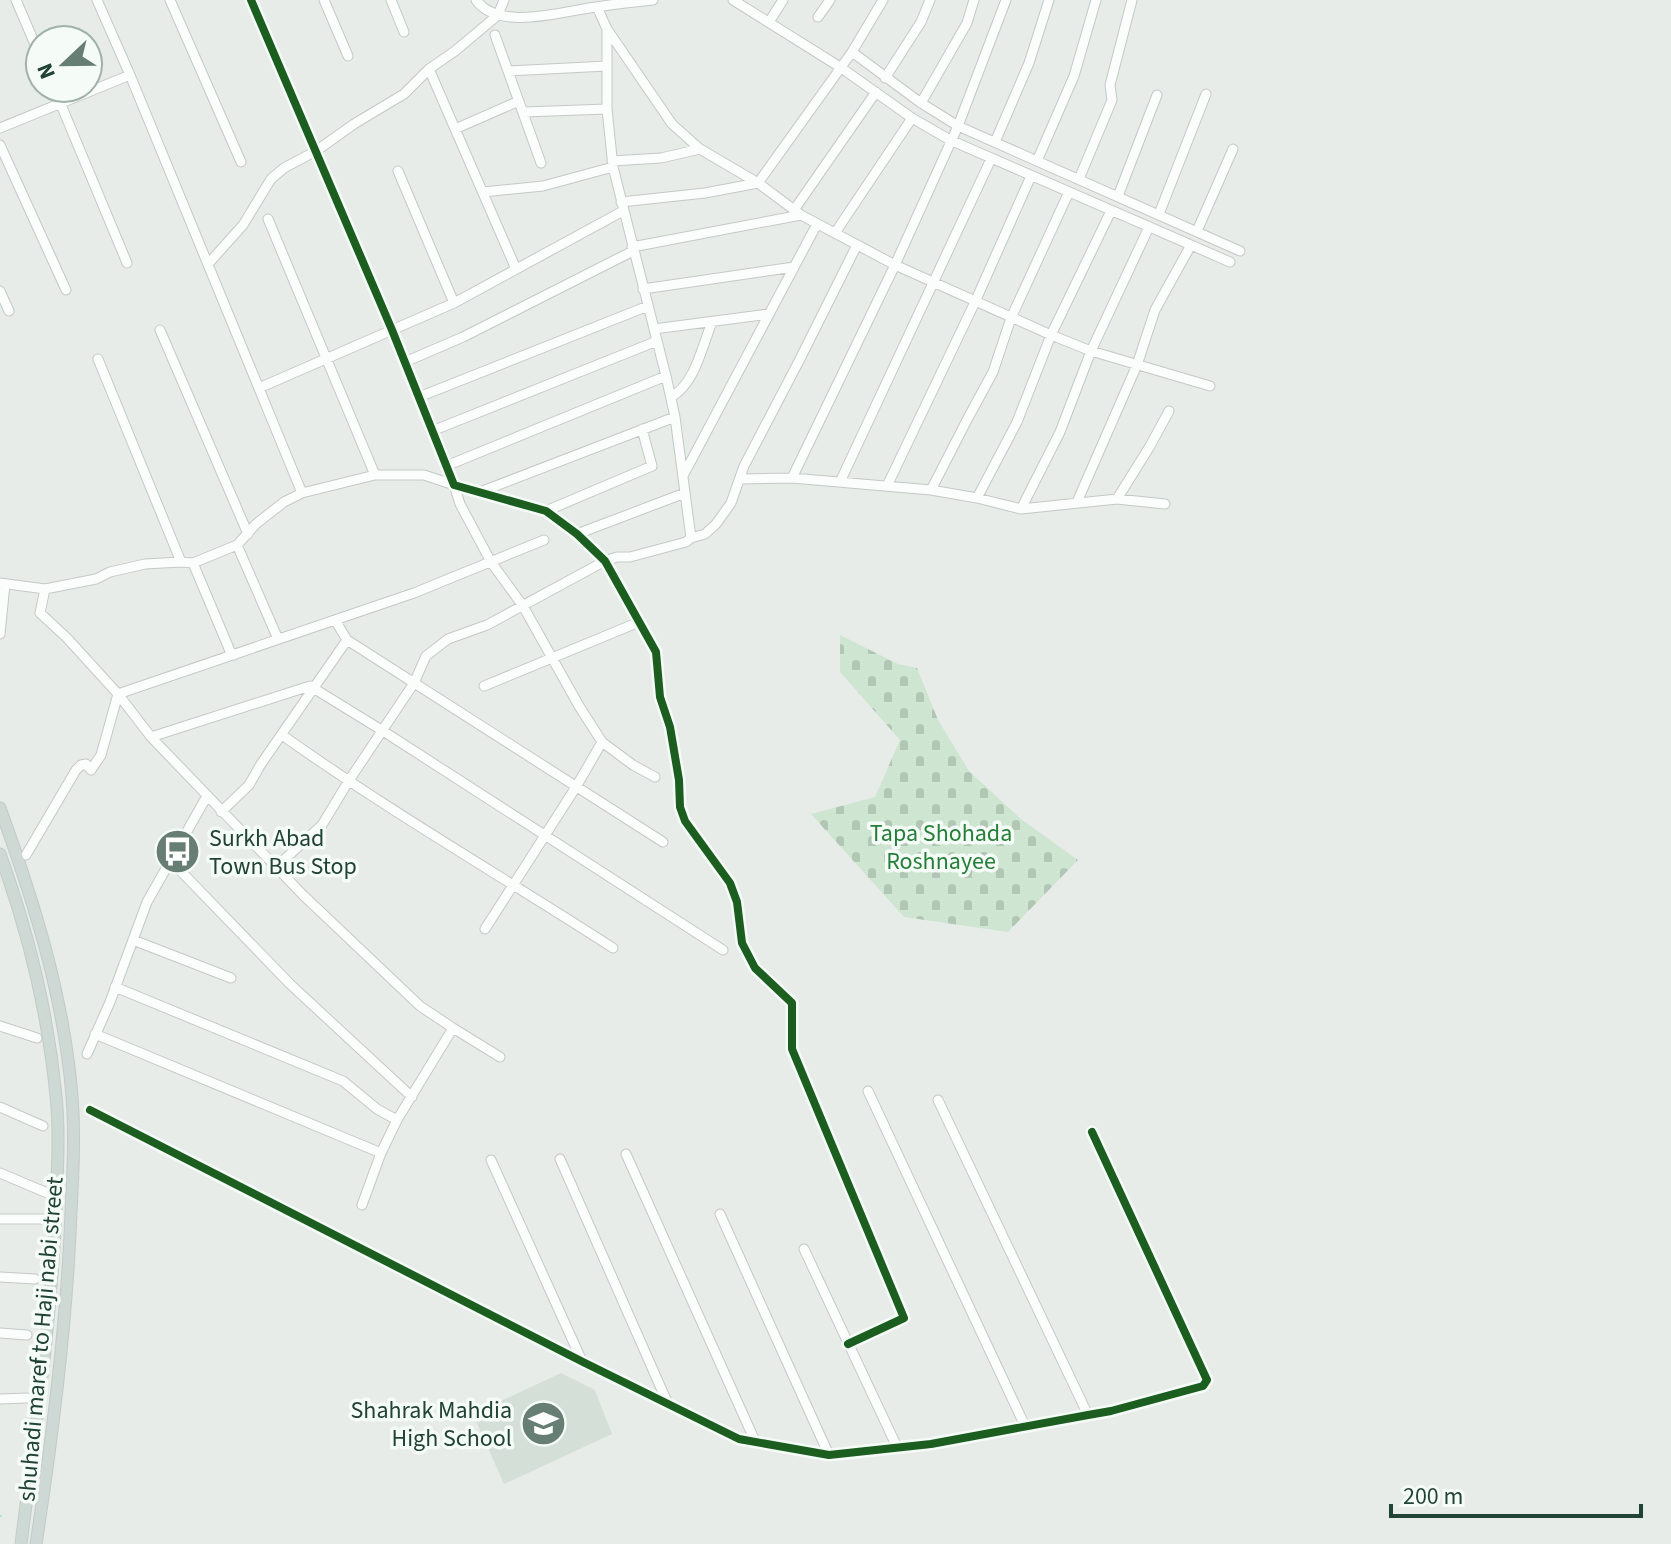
<svg xmlns="http://www.w3.org/2000/svg" width="1671" height="1544" viewBox="0 0 1671 1544" font-family="'Source Sans 3',sans-serif">
<style>
.built{fill:#d4dfd8}
.cemetery{fill:url(#cemetery-stones)}
.lines{fill:none;stroke-linecap:round;stroke-linejoin:round}
.stream{stroke:#a3dfdd;stroke-width:2}
.minor-casing{stroke:#c4c9c6;stroke-width:11}
.major-casing{stroke:#c1cbc7;stroke-width:13}
.minor{stroke:#fbfcfc;stroke-width:9}
.major{stroke:#ced8d4;stroke-width:11}
.cycleway-casing{stroke:#f5fbf7;stroke-width:13}
.cycleway{stroke:#1b5e20;stroke-width:8}
.labels{text-anchor:middle;dominant-baseline:central;stroke-width:7;stroke-linejoin:round;paint-order:stroke}
.park-label{font-size:24px;fill:#267f39;stroke:#f5fbf7}
.poi-label{font-size:24px;fill:#214334;stroke:#f5fbf7;text-anchor:start}
.street-label{font-size:24px;fill:#214334;stroke:#f5fbf7}
</style>
<defs>
<pattern id="cemetery-stones" width="16" height="16" patternUnits="userSpaceOnUse" patternTransform="scale(2)"><rect width="16" height="16" fill="#cee6d1"/><path d="M2 7V4a2 2 0 0 1 4 0v3zM10 15v-3a2 2 0 0 1 4 0v3z" fill="#b1c6b4"/></pattern>
</defs>
<rect width="100%" height="100%" fill="#e7ece9"/>
<path class="built" d="M 561,1373 L 595,1390 L 612,1434 L 504,1484 L 473,1414 Z"/>
<path class="cemetery" d="M 840,635 L 898,664 L 917,668 L 938,720 L 969,771 L 1021,819 L 1078,860 L 1008,932 L 904,917 L 811,814 L 875,797 L 900,740 L 840,672 Z"/>
<g class="lines">
<path class="stream" d="M 0,1516 L 1,1516"/>
<defs>
<path id="minor" d="M 16,0 L 40,56
M 97,0 L 130,75 L 302,493
M 170,0 L 241,162
M 251,0 L 392,330 L 454,485 L 546,511 L 577,534 L 605,561 L 656,652 L 660,697 L 670,727 L 679,780 L 680,807 L 685,821 L 730,883 L 737,902 L 742,943 L 755,968 L 792,1003 L 792,1049 L 904,1318 L 848,1344
M 324,0 L 348,56
M 391,0 L 404,32
M 476,0 C 499,32 564,11 596,7 C 615,4 634,2 653,0
M 733,0 L 840,67 L 912,118 L 950,140 L 1230,262
M 597,7 L 607,29 L 672,124 L 700,149 L 758,183 L 801,215 L 895,265 L 1051,335 L 1091,351 L 1210,386
M 818,17 L 830,0
M 769,22 L 783,0
M 607,29 L 607,109 L 613,167 L 666,376 L 675,417 L 691,538
M 495,35 L 541,163
M 852,52 L 921,103 L 958,126 L 1240,251
M 429,69 L 516,269
M 508,71 L 607,66
M 885,78 L 921,22 L 930,0
M 54,88 L 127,263
M 921,103 L 967,23 L 974,0
M 523,112 L 607,109
M 0,128 L 130,75
M 455,129 L 519,101
M 995,142 L 1029,63 L 1049,0
M 0,145 L 66,290
M 612,161 L 661,158 L 700,149
M 1037,161 L 1074,76 L 1096,0
M 398,171 L 454,303
M 1079,179 L 1112,100 L 1110,85 L 1132,0
M 483,192 L 543,186 L 613,167
M 1118,196 L 1157,95
M 621,202 L 705,193 L 758,183 L 852,52 L 883,0
M 794,210 L 876,92
M 1159,214 L 1206,94
M 268,219 L 375,475
M 1197,231 L 1233,149
M 835,233 L 912,118
M 632,247 L 801,215
M 208,264 L 243,225 L 271,179 L 284,168 L 316,151 L 354,124 L 404,94 L 429,69 L 455,51 L 498,15 L 504,0
M 643,289 L 794,267
M 0,291 L 9,311
M 654,329 L 769,314
M 160,330 L 248,534
M 98,359 L 181,562
M 405,362 L 463,337 L 633,251
M 259,388 L 454,303 L 623,211
M 419,397 L 648,306
M 671,397 C 695,384 702,347 712,322
M 432,431 L 657,341
M 446,466 L 666,376
M 683,476 L 817,224
M 792,478 L 895,265 L 958,126 L 1006,0
M 740,479 L 792,478 L 931,490 L 977,498 L 1021,509 L 1117,499 L 1165,504
M 840,482 L 991,159
M 887,486 L 975,302 L 1031,176
M 931,490 L 968,418 L 993,372 L 1011,318 L 1069,192
M 480,492 L 675,417
M 977,498 L 1017,422 L 1051,335 L 1111,211
M 1117,499 L 1150,446 L 1169,411
M 1077,502 L 1137,365 L 1155,310 L 1191,245
M 1021,509 L 1060,432 L 1091,351 L 1149,227
M 546,511 L 652,466 L 642,429
M 577,534 L 685,493
M 237,545 L 278,639
M 193,563 L 230,651 L 234,655
M 0,583 L 45,589 L 96,579 L 110,572 L 145,564 L 181,562 L 193,563 L 237,545 L 256,524 L 284,502 L 302,493 L 375,475 L 424,475 L 454,485 L 460,504 L 491,562 L 523,606 L 579,706 L 602,742 L 633,765 L 655,777
M 45,589 L 40,613 L 67,638 L 118,694 L 151,737 L 303,895 L 420,1006 L 453,1028 L 500,1057
M 335,620 L 347,640 L 663,842
M 0,634 L 5,584
M 484,686 L 639,622
M 282,735 C 389,811 503,877 613,948
M 151,737 L 310,686 L 383,731 L 723,950
M 221,812 L 249,785 L 261,764 L 347,640
M 26,855 L 76,770 L 81,765 L 86,764 L 91,770 L 101,755 L 118,694 L 414,593 L 544,540
M 170,860 L 290,984 L 412,1097
M 276,867 L 322,825 L 348,782 L 414,683 L 426,656 L 448,639 L 487,625 L 605,561 L 617,557 L 630,557 L 686,542 L 691,538 L 705,534 L 716,524 L 731,503 L 744,466 L 800,359 L 857,245
M 485,929 L 576,787 L 602,742
M 133,940 L 231,978
M 115,987 L 343,1081 L 377,1109 L 397,1120
M 0,1026 L 37,1038
M 95,1034 L 381,1153
M 87,1054 L 110,1002 L 147,902 L 207,796
M 868,1091 L 1025,1426
M 938,1100 L 1088,1415
M 0,1107 L 43,1126
M 90,1110 L 583,1362 L 739,1439 L 829,1455 L 931,1444 L 1088,1415 L 1111,1411 L 1203,1386 L 1207,1380 L 1092,1132
M 626,1154 L 755,1441
M 560,1159 L 668,1404
M 491,1160 L 582,1361
M 0,1173 L 52,1195
M 362,1205 L 381,1153 L 397,1120 L 453,1028
M 720,1214 L 829,1455
M 0,1219 L 47,1219
M 804,1249 L 897,1447
M 0,1277 L 35,1279
M 0,1333 L 27,1335
M 0,1399 L 27,1398"/>
<path id="major" d="M 0,808 C 34,902 64,997 72,1096 C 75,1135 73,1174 71,1212 C 67,1323 53,1434 36,1544
M 0,854 C 28,931 48,1013 56,1096 C 60,1134 57,1173 56,1211 C 51,1323 35,1433 21,1544"/>
</defs>
<use href="#minor" class="minor-casing"/>
<use href="#major" class="major-casing"/>
<use href="#minor" class="minor"/>
<use href="#major" class="major"/>
<defs>
<path id="cycleway" d="M 251,0 L 392,330 L 454,485 L 546,511 L 577,534 L 605,561 L 656,652 L 660,697 L 670,727 L 679,780 L 680,807 L 685,821 L 730,883 L 737,902 L 742,943 L 755,968 L 792,1003 L 792,1049 L 904,1318 L 848,1344
M 90,1110 L 583,1362 L 739,1439 L 829,1455 L 931,1444 L 1088,1415 L 1111,1411 L 1203,1386 L 1207,1380 L 1092,1132"/>
</defs>
<use href="#cycleway" class="cycleway-casing"/>
<use href="#cycleway" class="cycleway"/>
</g>
<defs>
<symbol id="bus-disc" viewBox="-11 -11 22 22"><circle r="9.5" fill="#667e73" stroke="#f5fbf7"/><path d="M-5-6H5V4H4V6H2V4H-2V6H-4V4H-5ZM-3.5-4V0h7V-4ZM-3.5 1.2v1.5H-2V1.2ZM2 1.2v1.5H3.5V1.2Z" fill="#fff"/></symbol>
<symbol id="school-disc" viewBox="-11 -11 22 22"><circle r="9.5" fill="#667e73" stroke="#f5fbf7"/><path d="M0-5L7-2L0 1L-7-2ZM-4 1L0 2.5L4 1V4Q0 6-4 4Z" fill="#fff"/></symbol>
</defs>
<g fill-rule="evenodd">
<use href="#bus-disc" x="152" y="826" width="51" height="51"/>
<use href="#school-disc" x="518" y="1398" width="51" height="51"/>
</g>
<g class="labels">
<g class="park-label">
<text x="941" y="833">Tapa Shohada<tspan x="941" dy="28">Roshnayee</tspan></text>
</g>
<g class="poi-label">
<text x="209" y="838">Surkh Abad<tspan x="209" dy="28">Town Bus Stop</tspan></text>
<text x="512" y="1410" text-anchor="end">Shahrak Mahdia<tspan x="512" dy="28">High School</tspan></text>
</g>
<g class="street-label">
<text transform="translate(41 1339) rotate(-85)">shuhadi maref to Haji nabi street</text>
</g>
</g>
<g transform="translate(64 64) rotate(248)"><circle r="38" fill="#f5fbf7" stroke="#a0b1a9" stroke-width="2"/>
<path d="M0-6L14 30L0 20L-14 30Z" fill="#667e73"/>
<text y="-12" font-size="22" font-weight="bold" text-anchor="middle" fill="#214334">N</text>
</g>
<path d="M1391 1504v12h250v-12" fill="none" stroke="#214334" stroke-width="4"/>
<text x="1403" y="1504" font-size="24" fill="#214334" stroke="#f5fbf7" stroke-width="6" paint-order="stroke">200 m</text>
</svg>
